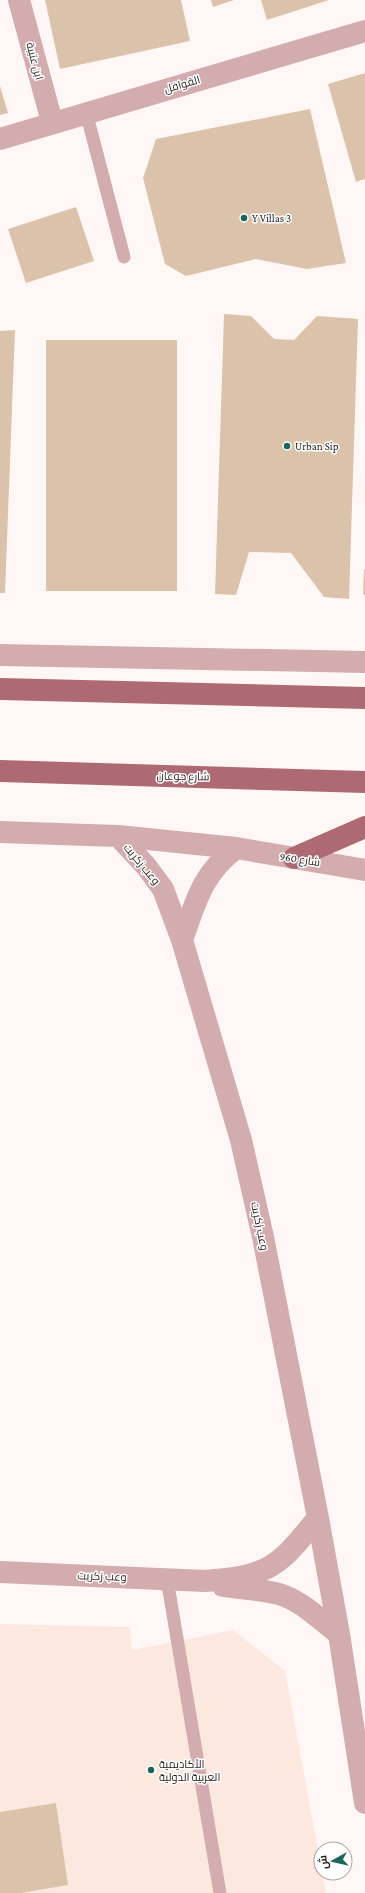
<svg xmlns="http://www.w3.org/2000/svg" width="365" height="1893" viewBox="0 0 365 1893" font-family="'Crimson Pro',Cairo,serif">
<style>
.built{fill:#fde8e0}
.building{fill:#dac3aa}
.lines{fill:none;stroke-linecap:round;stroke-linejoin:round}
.service{stroke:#d3acaf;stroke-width:13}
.minor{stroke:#d3acaf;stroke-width:22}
.primary{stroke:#ae6a72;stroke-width:22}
.poi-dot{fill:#1c655c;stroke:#fff;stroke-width:1.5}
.labels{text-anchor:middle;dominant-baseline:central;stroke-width:3;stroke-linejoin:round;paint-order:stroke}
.street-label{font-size:11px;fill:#221b19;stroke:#fff}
.poi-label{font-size:11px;fill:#221b19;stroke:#fff;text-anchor:start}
</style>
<rect width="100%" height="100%" fill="#fff7f5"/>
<path class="built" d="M 0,1624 L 130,1627 L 132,1650 L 233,1630 L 285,1671 L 326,1893 L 0,1893 Z"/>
<path class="building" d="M 45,0 L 181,0 L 190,41 L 60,69 Z
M 211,0 L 234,0 L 213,7 Z
M 261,0 L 329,0 L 267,20 Z
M 365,73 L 365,179 L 356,182 L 328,84 Z
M 0,86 L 8,113 L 0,115 Z
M 310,109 L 346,263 L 307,269 L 256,259 L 186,276 L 165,264 L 143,178 L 156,139 Z
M 76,207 L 94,261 L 26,283 L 8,229 Z
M 224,314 L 251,316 L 274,339 L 294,340 L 317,316 L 358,319 L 349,599 L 324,597 L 291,553 L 249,552 L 236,595 L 215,594 Z
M 15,330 L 5,593 L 0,593 L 0,331 Z
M 46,340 L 177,340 L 177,591 L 46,591 Z
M 364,569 L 365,569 L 365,595 L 363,595 Z
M 56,1803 L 68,1885 L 21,1893 L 0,1893 L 0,1812 Z"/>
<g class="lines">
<path class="service" d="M 86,112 L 124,257
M 167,1579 L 220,1893"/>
<path class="minor" d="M 19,0 L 52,122
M 0,139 L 365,31
M 0,655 L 365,662
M 0,832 L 118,836 L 236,848 L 365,870
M 118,836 L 146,866 L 163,889 L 182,940 L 241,1140 L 263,1237 L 318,1518 L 339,1634 L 365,1803
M 182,940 C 196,901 202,874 236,848
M 0,1572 L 205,1581 C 225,1579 247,1578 265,1569 C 287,1559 302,1536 318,1518
M 223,1586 C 242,1589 261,1589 279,1594 C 302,1601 320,1620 339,1634"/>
<path class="primary" d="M 0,689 L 365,698
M 0,771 L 365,782
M 294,858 L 365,827"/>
</g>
<g class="poi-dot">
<circle cx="244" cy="218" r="4"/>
<circle cx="287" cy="446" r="4"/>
<circle cx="151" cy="1770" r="4"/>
</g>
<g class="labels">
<g class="street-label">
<text transform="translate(35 61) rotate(75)">ابن عتيبة</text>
<text transform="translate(182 84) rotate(-16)">القوافل</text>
<text transform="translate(183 776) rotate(1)">شارع جوعان</text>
<text transform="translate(300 859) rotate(9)">شارع 960</text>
<text transform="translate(142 864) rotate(50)">وعب زكريت</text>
<text transform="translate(260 1226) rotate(78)">وعب زكريت</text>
<text transform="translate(102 1576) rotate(2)">وعب زكريت</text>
</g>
<g class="poi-label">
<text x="252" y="218">Y Villas 3</text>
<text x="295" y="446">Urban Sip</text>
<text x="159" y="1764">الأكاديمية<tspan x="159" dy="13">العربية الدولية</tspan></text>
</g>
</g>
<g transform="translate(333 1861) rotate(262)"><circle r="19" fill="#ffffff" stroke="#a7a4a3"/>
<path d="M0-3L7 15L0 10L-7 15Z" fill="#1c655c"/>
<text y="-6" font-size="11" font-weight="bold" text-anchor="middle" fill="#221b19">ش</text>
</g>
</svg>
